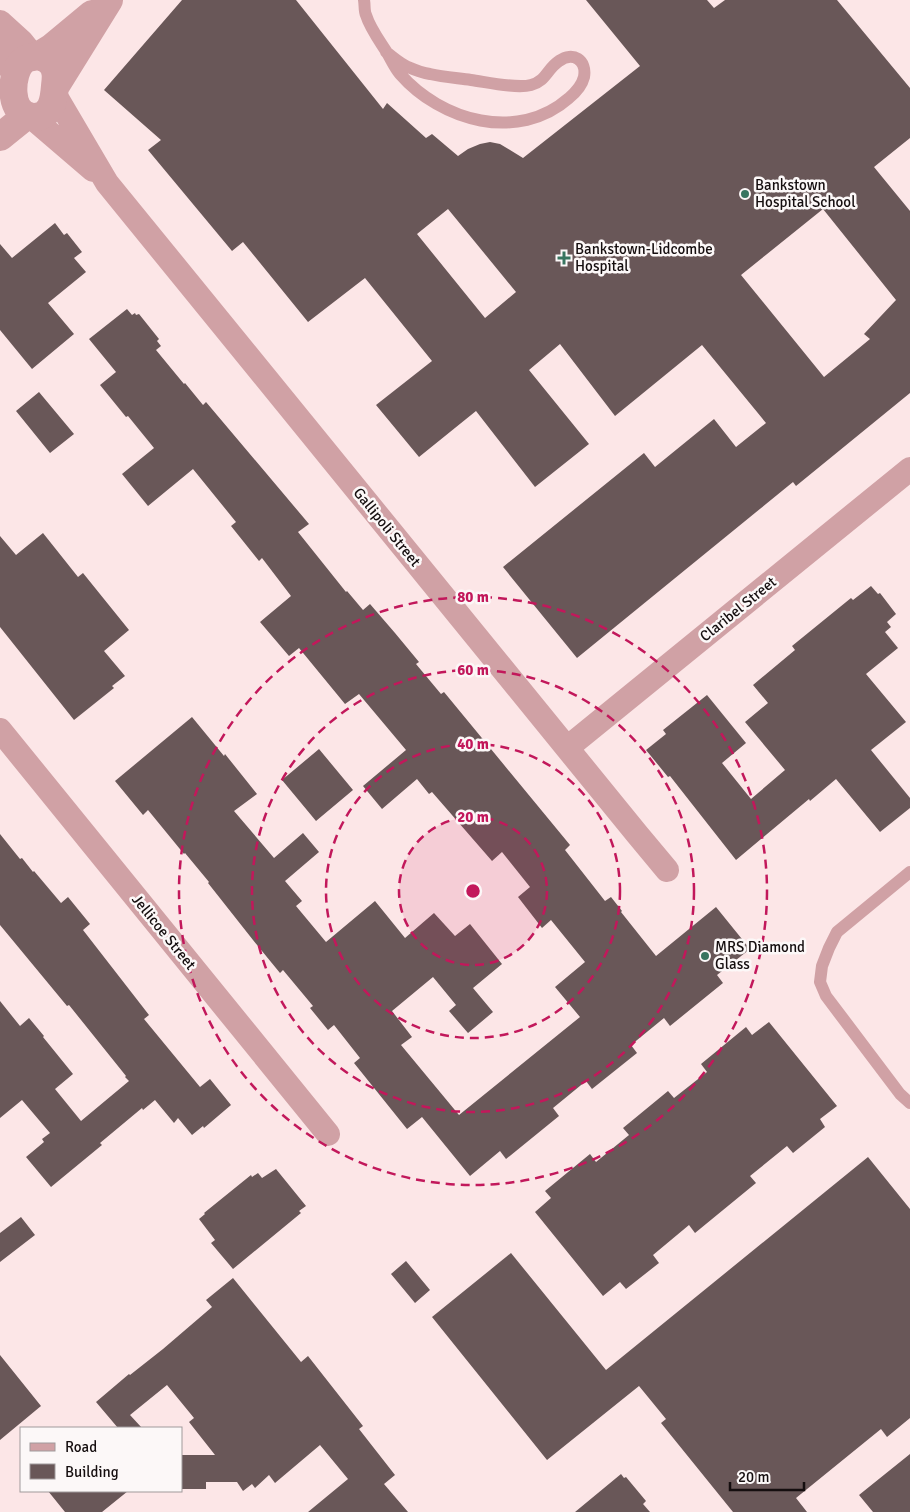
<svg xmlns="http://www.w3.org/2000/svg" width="910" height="1512" viewBox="0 0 910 1512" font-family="Signika,sans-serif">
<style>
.building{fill:#695758;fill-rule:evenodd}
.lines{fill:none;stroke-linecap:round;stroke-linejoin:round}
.service{stroke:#d0a1a5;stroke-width:12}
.minor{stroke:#d0a1a5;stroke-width:24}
.tertiary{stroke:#d0a1a5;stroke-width:28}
.ring{fill:none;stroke:#c2185b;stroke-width:2.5;stroke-dasharray:9 6}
.poi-dot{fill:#387560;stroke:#fcf8f8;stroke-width:2}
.labels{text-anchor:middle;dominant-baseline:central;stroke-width:5;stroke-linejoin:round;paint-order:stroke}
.poi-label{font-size:15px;fill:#150e0f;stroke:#fcf8f8;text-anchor:start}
.street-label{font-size:15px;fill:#150e0f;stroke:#fcf8f8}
.centre{fill:#c2185b;stroke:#fcf8f8;stroke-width:2.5}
.ring-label{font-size:15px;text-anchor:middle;font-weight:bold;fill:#c2185b;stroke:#fcf8f8;stroke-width:5;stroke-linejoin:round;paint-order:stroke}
</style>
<rect width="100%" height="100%" fill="#fce6e7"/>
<path class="building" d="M 182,0 L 296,0 L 383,109 L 387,103 L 426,138 L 432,134 L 458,156 L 468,149 L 480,144 L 490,142 L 500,144 L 523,158 L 640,66 L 586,0 L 707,0 L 714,8 L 725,0 L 837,0 L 910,88 L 910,138 L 874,167 L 910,211 L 910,393 L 796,486 L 793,482 L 577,658 L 503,567 L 644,453 L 655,467 L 714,419 L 736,447 L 766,423 L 702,345 L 615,416 L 560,344 L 529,370 L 589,444 L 535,487 L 476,411 L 419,457 L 376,405 L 432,361 L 365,278 L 308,322 L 243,242 L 232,251 L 148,150 L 161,140 L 104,90 ZM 448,209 L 516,292 L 485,318 L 417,234 ZM 823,209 L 896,300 L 864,334 L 870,339 L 824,377 L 741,275 Z
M 55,223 L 64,235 L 67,233 L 82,252 L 74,258 L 86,272 L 48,303 L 74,334 L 32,369 L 0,330 L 0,244 L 12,258 Z
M 127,309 L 132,315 L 135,313 L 136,315 L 139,314 L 159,339 L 157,341 L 161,346 L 156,350 L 184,384 L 185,383 L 203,405 L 206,402 L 309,524 L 298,532 L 346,592 L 347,591 L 363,610 L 370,604 L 395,633 L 419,662 L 416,664 L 441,694 L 444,692 L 570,845 L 565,850 L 605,901 L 611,897 L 622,911 L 621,912 L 656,956 L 716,907 L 750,949 L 717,975 L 723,983 L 670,1026 L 664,1018 L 631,1045 L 637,1053 L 592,1089 L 586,1081 L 553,1108 L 559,1116 L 506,1159 L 500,1151 L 470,1176 L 422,1117 L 407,1129 L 354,1063 L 360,1058 L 334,1025 L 328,1030 L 310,1008 L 313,1006 L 283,970 L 280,973 L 253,940 L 208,883 L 209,882 L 185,853 L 184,854 L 148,810 L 143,815 L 115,781 L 192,717 L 224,756 L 225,754 L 257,794 L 234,811 L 274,858 L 303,833 L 319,852 L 285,881 L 302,901 L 296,906 L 326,942 L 375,901 L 405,938 L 434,913 L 455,936 L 470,924 L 502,964 L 473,988 L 493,1012 L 468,1033 L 449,1011 L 456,1005 L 433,977 L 392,1011 L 412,1037 L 401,1045 L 459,1115 L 580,1017 L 555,987 L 585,962 L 551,920 L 542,928 L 518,897 L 530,887 L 502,852 L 492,861 L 432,792 L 429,794 L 417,779 L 382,809 L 363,786 L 406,750 L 359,694 L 345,704 L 299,648 L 289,656 L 260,622 L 291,596 L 262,558 L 259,561 L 231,526 L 236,522 L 193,469 L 148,506 L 122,474 L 154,448 L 128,416 L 126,417 L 100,385 L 116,372 L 89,339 Z
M 39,392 L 74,434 L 50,453 L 16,411 Z
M 43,533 L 78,577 L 83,573 L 129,630 L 104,651 L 125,676 L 112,686 L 114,688 L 74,720 L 0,627 L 0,536 L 16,555 Z
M 871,586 L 878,594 L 880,593 L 896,614 L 887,622 L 891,627 L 885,632 L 898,648 L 866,674 L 906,722 L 871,750 L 910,798 L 910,808 L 880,832 L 836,779 L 810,801 L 809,799 L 736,860 L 670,776 L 668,777 L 646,750 L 666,734 L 663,730 L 707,695 L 746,743 L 722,763 L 751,799 L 785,770 L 745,722 L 768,703 L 753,685 L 795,650 L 792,646 L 851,598 L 853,600 Z
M 319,749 L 353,790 L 316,821 L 282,780 Z
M 0,834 L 20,859 L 22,858 L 33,872 L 34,871 L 61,903 L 68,897 L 90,924 L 83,930 L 149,1015 L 144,1019 L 200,1087 L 210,1079 L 231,1105 L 204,1128 L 203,1126 L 192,1135 L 178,1118 L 174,1123 L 155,1100 L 143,1110 L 142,1108 L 100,1143 L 102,1145 L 51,1187 L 26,1157 L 44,1142 L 42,1139 L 50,1133 L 22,1100 L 0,1118 L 0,1001 L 20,1026 L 29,1018 L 44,1036 L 43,1037 L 73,1074 L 55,1089 L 81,1121 L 129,1081 L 125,1077 L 126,1076 L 69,1005 L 67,1006 L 0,925 Z
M 769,1022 L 837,1106 L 820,1119 L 825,1127 L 793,1153 L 787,1146 L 750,1176 L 756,1183 L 695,1233 L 689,1225 L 653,1255 L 659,1263 L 626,1289 L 620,1282 L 603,1296 L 535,1212 L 551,1198 L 545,1191 L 590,1154 L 596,1162 L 629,1135 L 623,1128 L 668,1091 L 674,1098 L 707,1072 L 701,1064 L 746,1027 L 752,1035 Z
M 868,1157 L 910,1209 L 910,1418 L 887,1437 L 881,1429 L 796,1498 L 807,1512 L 733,1512 L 661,1423 L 666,1419 L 639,1386 L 547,1460 L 432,1317 L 511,1253 L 606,1370 Z
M 276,1169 L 306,1206 L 299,1211 L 301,1213 L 233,1269 L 211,1243 L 215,1240 L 199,1219 L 205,1214 L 204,1213 L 251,1175 L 252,1177 L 258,1173 L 262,1178 Z
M 21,1217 L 35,1235 L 0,1262 L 0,1233 Z
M 406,1261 L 430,1290 L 415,1303 L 391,1274 Z
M 233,1278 L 301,1362 L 308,1356 L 363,1426 L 359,1429 L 395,1475 L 384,1484 L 408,1512 L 308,1512 L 348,1479 L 320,1445 L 275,1483 L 269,1475 L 255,1488 L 252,1484 L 243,1491 L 237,1482 L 206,1482 L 206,1489 L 181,1489 L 181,1455 L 215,1455 L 189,1422 L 194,1418 L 167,1385 L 130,1415 L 142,1428 L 118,1428 L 96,1402 L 129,1374 L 130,1375 L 163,1349 L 212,1307 L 206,1300 Z
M 0,1355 L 41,1406 L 0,1440 Z
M 910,1454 L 910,1512 L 873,1512 L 859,1495 Z
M 621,1474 L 624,1478 L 626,1477 L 646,1501 L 643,1504 L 650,1512 L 575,1512 Z
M 48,1491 L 128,1491 L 102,1512 L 65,1512 Z"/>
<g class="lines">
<path class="service" d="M 364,0 C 365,5 364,11 366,15 C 370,28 379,40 386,51 C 391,59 394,67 400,74 C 441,121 518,143 569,98 C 575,93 582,85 584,77 C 587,60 573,51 559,61 C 547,69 546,81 531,85 C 517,89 486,82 471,80 C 457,78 443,77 430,74 C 423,73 415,70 408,67 C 400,64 393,57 386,52
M 910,872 L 837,932 L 829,948 L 822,966 L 820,982 L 826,996 L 900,1094 L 910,1103"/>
<path class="minor" d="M 0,22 L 22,42 L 34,57
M 0,50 L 16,79
M 54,93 L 107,183 L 637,834 L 667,870
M 30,116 L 93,170
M 0,730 L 328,1134
M 567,748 L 910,469"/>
<path class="tertiary" d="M 38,56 C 43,58 48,59 51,63 C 57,70 56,78 55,86 C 54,99 52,117 34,117 C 7,117 10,72 23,61 C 27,57 33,57 38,56 Z
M 38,56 L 51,48 L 92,14
M 55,87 L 109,0
M 0,137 L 26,116"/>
</g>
<circle cx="473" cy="891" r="74" fill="#c2185b" fill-opacity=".12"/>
<g class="ring">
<circle cx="473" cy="891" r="74"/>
<circle cx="473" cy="891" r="147"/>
<circle cx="473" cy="891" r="221"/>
<circle cx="473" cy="891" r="294"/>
</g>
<g class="poi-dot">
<circle cx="745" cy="194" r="5"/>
<path d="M561.5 250.5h5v5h5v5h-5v5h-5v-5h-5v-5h5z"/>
<circle cx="705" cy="956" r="5"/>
</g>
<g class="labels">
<g class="poi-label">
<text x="755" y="185">Bankstown<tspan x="755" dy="17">Hospital School</tspan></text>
<text x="575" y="249">Bankstown-Lidcombe<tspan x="575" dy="17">Hospital</tspan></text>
<text x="715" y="947">MRS Diamond<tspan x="715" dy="17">Glass</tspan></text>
</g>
<g class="street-label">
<text transform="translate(387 527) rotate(51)">Gallipoli Street</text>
<text transform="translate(738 609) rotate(-39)">Claribel Street</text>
<text transform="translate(164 932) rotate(51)">Jellicoe Street</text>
</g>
</g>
<circle cx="473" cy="891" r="8" class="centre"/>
<g class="ring-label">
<text x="473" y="602">80 m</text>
<text x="473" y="675">60 m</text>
<text x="473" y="749">40 m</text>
<text x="473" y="822">20 m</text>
</g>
<rect x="20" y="1427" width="162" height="65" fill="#fcf8f8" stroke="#a09a9b"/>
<rect x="30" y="1443" width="25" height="8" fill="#d0a1a5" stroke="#a09a9b"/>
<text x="65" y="1452" font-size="15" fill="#150e0f">Road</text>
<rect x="30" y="1464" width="25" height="15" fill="#695758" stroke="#a09a9b"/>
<text x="65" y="1477" font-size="15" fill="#150e0f">Building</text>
<path d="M730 1482v8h74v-8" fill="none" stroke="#150e0f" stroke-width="2.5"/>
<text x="738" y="1482" font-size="15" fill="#150e0f" stroke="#fcf8f8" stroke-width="4" paint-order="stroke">20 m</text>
</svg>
